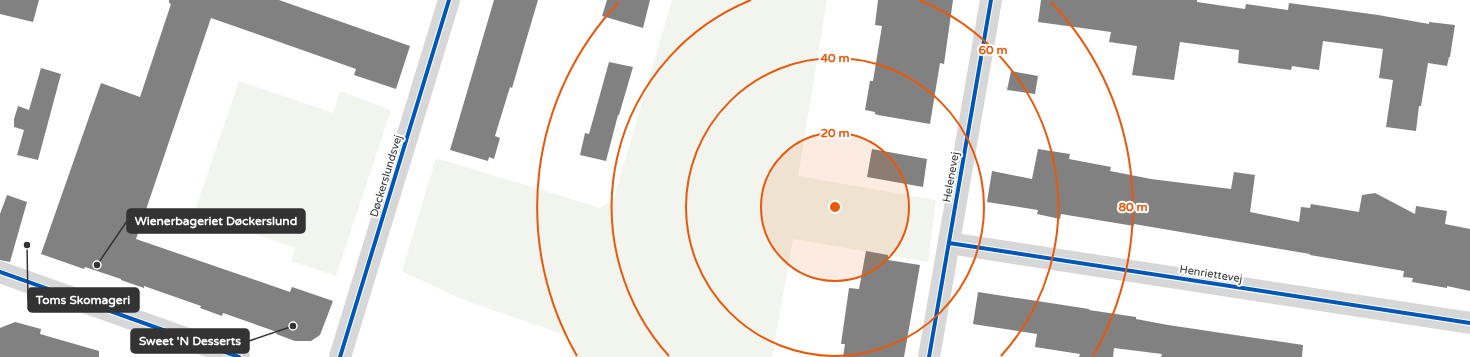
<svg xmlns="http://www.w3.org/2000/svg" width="1470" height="357" viewBox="0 0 1470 357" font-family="'Varela Round',sans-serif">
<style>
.green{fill:#f1f5ed}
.building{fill:#818181}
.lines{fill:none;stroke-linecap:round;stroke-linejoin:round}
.minor{stroke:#d7d7d7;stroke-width:22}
.cycleway-casing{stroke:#fff;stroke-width:6}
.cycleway{stroke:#0057b8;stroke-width:4}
.ring{fill:none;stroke:#e8590c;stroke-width:2}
.labels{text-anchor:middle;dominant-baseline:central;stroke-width:4;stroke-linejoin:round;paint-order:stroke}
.street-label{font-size:11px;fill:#333;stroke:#fff}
.centre{fill:#e8590c;stroke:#fff;stroke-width:2}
.ring-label{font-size:12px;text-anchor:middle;font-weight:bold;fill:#e8590c;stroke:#fff;stroke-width:4;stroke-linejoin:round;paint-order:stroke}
.leader{fill:none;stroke:#333;stroke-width:1.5}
.callout-dot{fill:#333;stroke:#fff;stroke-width:1.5}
.callout{fill:#333;stroke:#333;stroke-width:1.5}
.callout-label{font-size:12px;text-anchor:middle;font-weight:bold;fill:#fff}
</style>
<rect width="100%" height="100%" fill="#fff"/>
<path class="green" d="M 672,0 L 827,0 L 798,176 L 936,200 L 928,262 L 793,239 L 772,357 L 569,357 L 574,338 L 461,299 L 402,271 L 436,158 L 601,208 L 614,198 Z
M 239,81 L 333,113 L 340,91 L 391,110 L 336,276 L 291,261 L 295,248 L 194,213 Z"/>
<path class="building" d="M 0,0 L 39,0 L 33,22 L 0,14 Z
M 169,0 L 279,0 L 410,46 L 396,89 L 354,75 L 356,69 L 211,18 L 136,239 L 290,292 L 292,287 L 333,301 L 320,335 L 311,341 L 295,341 L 276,334 L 277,332 L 223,313 L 222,316 L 200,308 L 201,306 L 144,286 L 144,288 L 121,280 L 121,279 L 85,267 L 84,269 L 41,254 L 101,83 L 140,97 L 171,4 L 169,3 Z
M 494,0 L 538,0 L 512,88 L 510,87 L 495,136 L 500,138 L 494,159 L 489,157 L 488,161 L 450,150 Z
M 607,0 L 650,0 L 643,28 L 602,16 Z
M 878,0 L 953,0 L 944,64 L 940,63 L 930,124 L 878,115 L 875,114 L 875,112 L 865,110 L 870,81 L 873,81 L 882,26 L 875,25 Z
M 1041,0 L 1197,0 L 1197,2 L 1245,9 L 1246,4 L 1288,10 L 1289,3 L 1378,15 L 1429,24 L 1429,22 L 1455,25 L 1450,57 L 1449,57 L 1447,66 L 1428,63 L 1421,106 L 1419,106 L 1416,131 L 1386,127 L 1393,80 L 1379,78 L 1383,49 L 1323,41 L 1319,70 L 1292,66 L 1291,70 L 1238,63 L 1239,50 L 1180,42 L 1174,80 L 1132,75 L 1137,46 L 1109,42 L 1111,32 L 1038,22 Z
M 609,62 L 633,67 L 619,115 L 618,115 L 606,161 L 580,155 L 585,133 L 589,134 Z
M 41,68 L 61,74 L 38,160 L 17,155 L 24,130 L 14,127 L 14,119 L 18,106 L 29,110 Z
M 1011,71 L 1038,76 L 1035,94 L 1007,90 Z
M 872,149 L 927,159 L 923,187 L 867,177 Z
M 1038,149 L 1070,154 L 1069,159 L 1111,167 L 1110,171 L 1151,179 L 1231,189 L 1234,172 L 1255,175 L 1250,212 L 1299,222 L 1301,207 L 1310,208 L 1311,204 L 1359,212 L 1362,195 L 1375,193 L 1415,214 L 1416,206 L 1447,211 L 1445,224 L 1470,229 L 1470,291 L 1447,286 L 1447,288 L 1412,282 L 1413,278 L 1403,277 L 1404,271 L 1310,255 L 1310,254 L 1134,224 L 1134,226 L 1061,214 L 1060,219 L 1037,214 L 1038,210 L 987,202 L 992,171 L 1032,179 Z
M 7,195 L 27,202 L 10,262 L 0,260 L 0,214 Z
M 866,251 L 888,255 L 888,260 L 920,265 L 904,357 L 843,357 L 845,344 L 841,344 L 849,288 L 859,289 Z
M 978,292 L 1089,309 L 1089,310 L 1136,317 L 1136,319 L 1168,325 L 1303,345 L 1302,357 L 1161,357 L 1162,354 L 1114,348 L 1113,357 L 1079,357 L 1080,354 L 1035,347 L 1037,334 L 973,324 Z
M 15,322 L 41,329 L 40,334 L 99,351 L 99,357 L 0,357 L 0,328 Z"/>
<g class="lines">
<path class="minor" d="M 949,243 L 1470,323
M 0,272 L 239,357
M 340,357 L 449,0
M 929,357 L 991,0"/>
<defs>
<path id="cycleway" d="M 949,243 L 1470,323
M 0,272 L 239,357
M 340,357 L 449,0
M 929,357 L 991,0"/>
</defs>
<use href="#cycleway" class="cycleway-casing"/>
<use href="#cycleway" class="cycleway"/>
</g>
<circle cx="835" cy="207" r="74" fill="#e8590c" fill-opacity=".12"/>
<g class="ring">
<circle cx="835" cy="207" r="74"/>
<circle cx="835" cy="207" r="149"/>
<path d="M669 356A223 223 0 0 1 751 0M919 0A223 223 0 0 1 1001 356"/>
<path d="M577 356A298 298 0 0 1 619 2M1051 2A298 298 0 0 1 1093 356"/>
</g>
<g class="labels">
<g class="street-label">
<text transform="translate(386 176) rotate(-73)">Døckerslundsvej</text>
<text transform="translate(951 177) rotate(-80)">Helenevej</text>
<text transform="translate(1211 274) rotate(9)">Henriettevej</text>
</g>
</g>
<circle cx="835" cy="207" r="6" class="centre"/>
<g class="ring-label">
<text x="993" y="54">60 m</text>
<text x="835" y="62">40 m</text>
<text x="835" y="137">20 m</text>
<text x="1133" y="211">80 m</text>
</g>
<path class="leader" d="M97 265L127 221M27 245L28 300M293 326L249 341"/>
<g class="callout-dot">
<circle cx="97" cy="265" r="4"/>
<circle cx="27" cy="245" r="4"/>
<circle cx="293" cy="326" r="4"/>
</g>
<g class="callout">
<rect x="127" y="209" width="178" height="24" rx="4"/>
<rect x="28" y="288" width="111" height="24" rx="4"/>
<rect x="131" y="329" width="118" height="24" rx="4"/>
</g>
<g class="callout-label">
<text x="216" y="225">Wienerbageriet Døckerslund</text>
<text x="83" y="304">Toms Skomageri</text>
<text x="190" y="345">Sweet 'N Desserts</text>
</g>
</svg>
